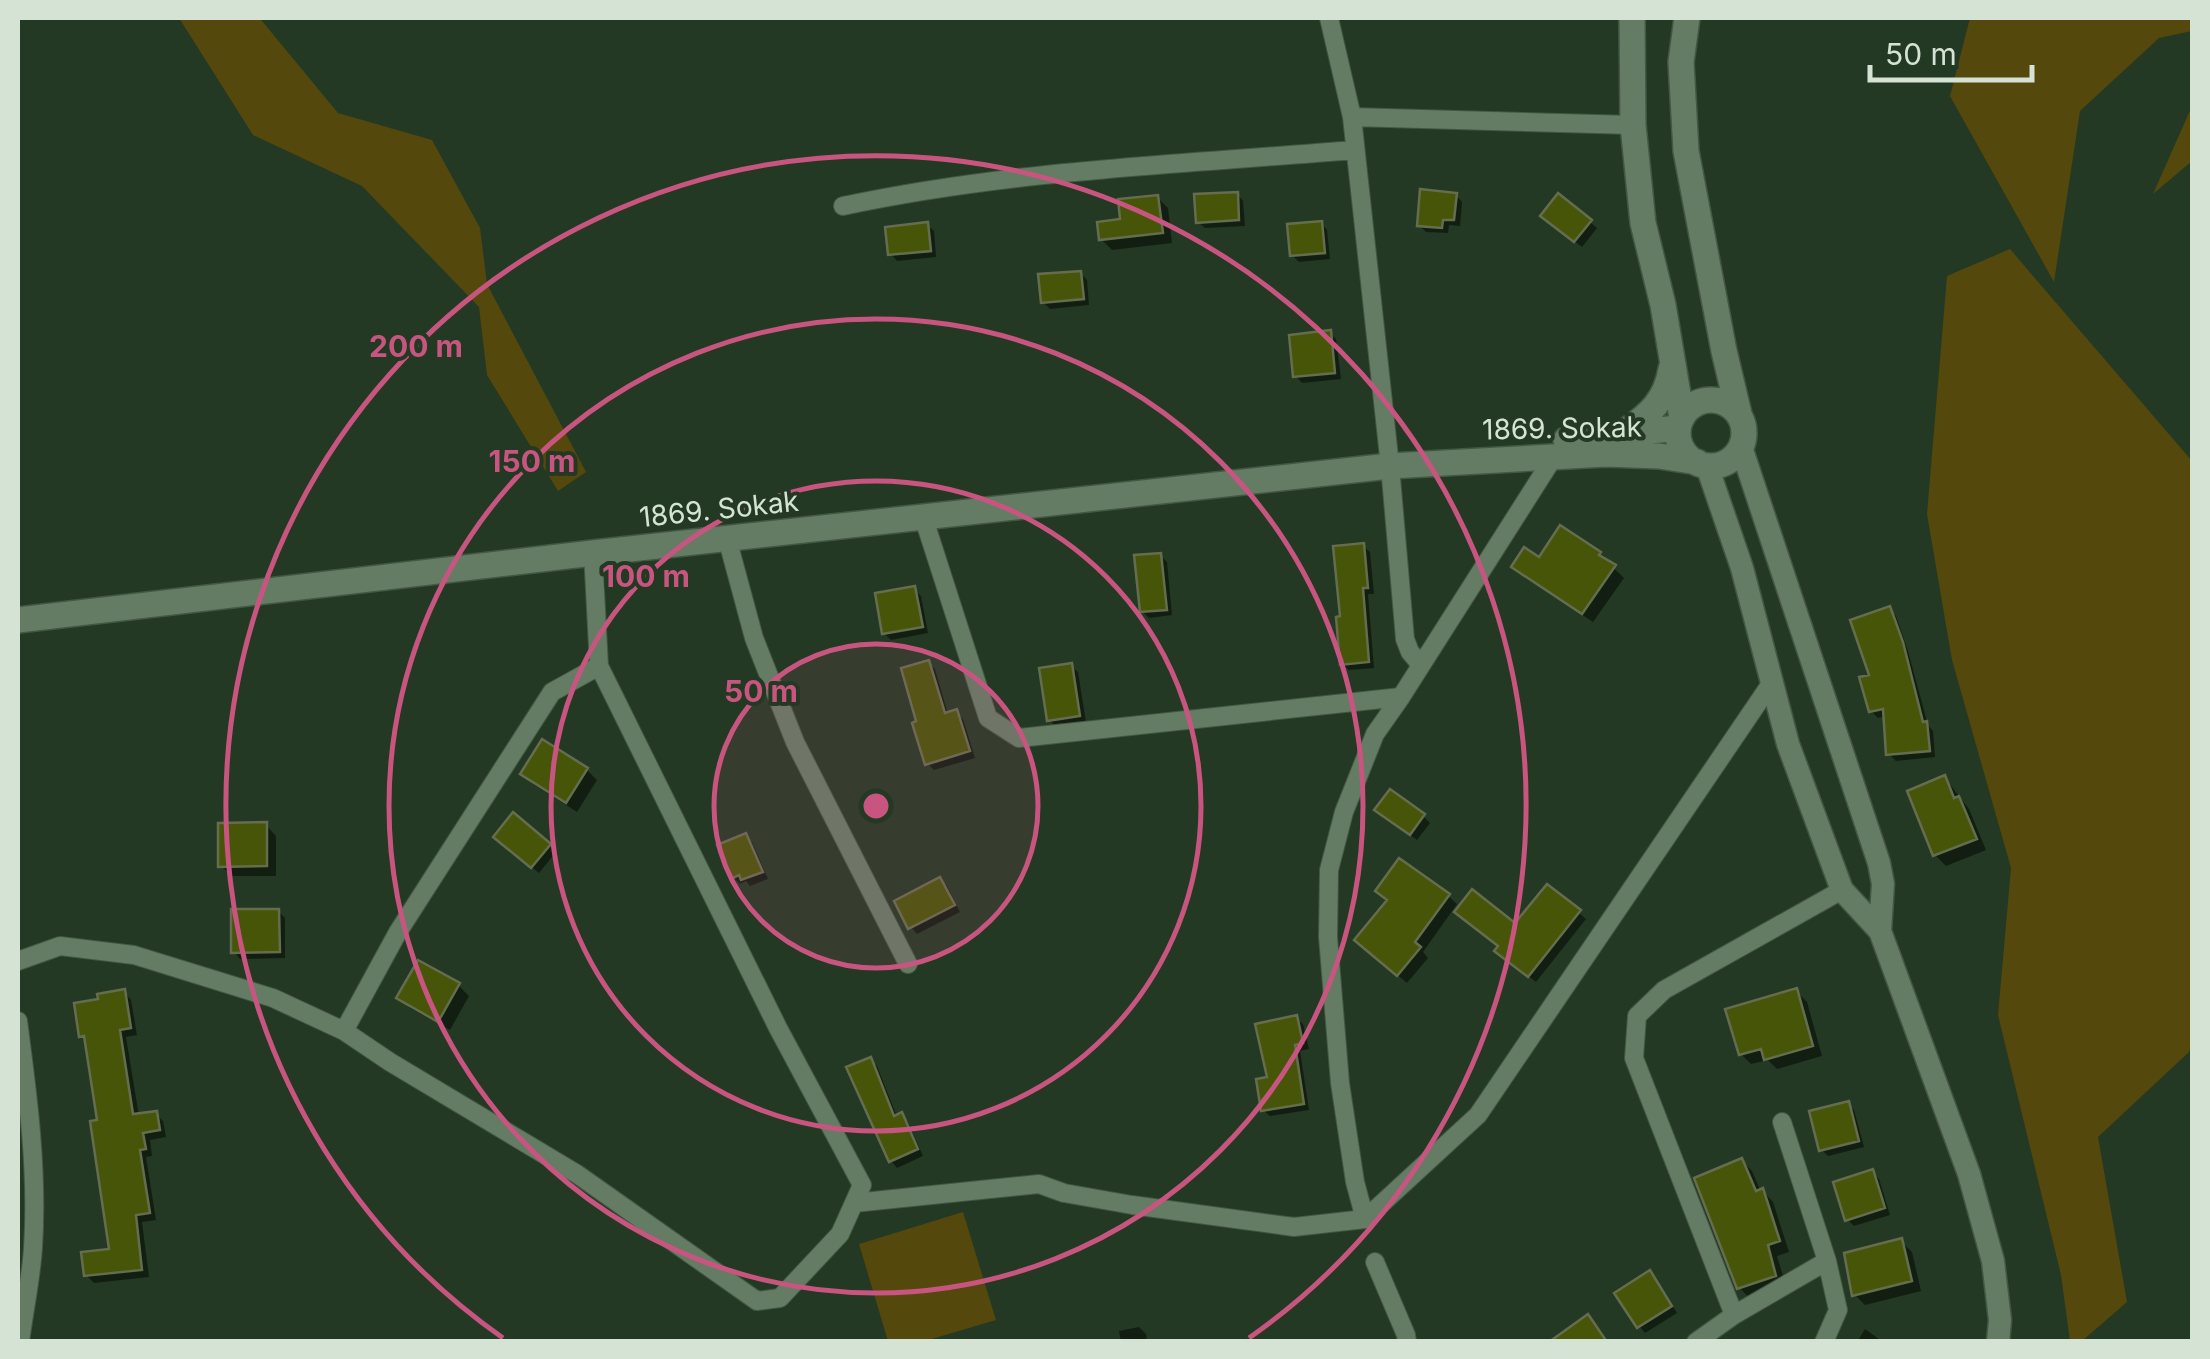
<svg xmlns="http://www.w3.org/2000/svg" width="2210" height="1359" viewBox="0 0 2210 1359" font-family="Inter,sans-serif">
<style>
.green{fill:#54480d}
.shadow{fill:#0007}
.building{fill:#475509;stroke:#646d4e;stroke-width:2.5}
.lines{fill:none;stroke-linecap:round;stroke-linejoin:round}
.minor-casing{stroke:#435744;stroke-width:20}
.tertiary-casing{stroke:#435744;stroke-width:25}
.secondary-casing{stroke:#435744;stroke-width:28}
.minor{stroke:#647c63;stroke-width:18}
.tertiary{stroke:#647c63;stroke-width:22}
.secondary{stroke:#647c63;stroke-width:25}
.ring{fill:none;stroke:#c85580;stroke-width:5}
.labels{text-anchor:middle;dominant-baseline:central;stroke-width:8;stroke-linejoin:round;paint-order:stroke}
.street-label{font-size:28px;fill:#d5e3d5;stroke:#233923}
.centre{fill:#c85580;stroke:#233923;stroke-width:5}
.ring-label{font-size:30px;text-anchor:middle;font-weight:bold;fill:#c85580;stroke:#233923;stroke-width:8;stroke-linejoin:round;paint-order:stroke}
</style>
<rect width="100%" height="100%" fill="#233923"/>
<path class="green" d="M 179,18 L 261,18 L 262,21 L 338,113 L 432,140 L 480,228 L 487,284 L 586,472 L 558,491 L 487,375 L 479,307 L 362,186 L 253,135 Z
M 1970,18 L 2192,18 L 2192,31 L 2159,38 L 2080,111 L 2054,282 L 1950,96 Z
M 2192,106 L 2192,161 L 2153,194 Z
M 2010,249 L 2192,461 L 2192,1039 L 2189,1052 L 2098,1137 L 2127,1302 L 2082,1341 L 2070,1341 L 2061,1275 L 1998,1015 L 2011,868 L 1952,660 L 1927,514 L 1947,276 Z
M 963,1212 L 996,1320 L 925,1341 L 888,1341 L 859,1244 Z"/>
<path class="shadow" d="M 1237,194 L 1243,201 L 1245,226 L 1205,228 L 1198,222 Z
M 1456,195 L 1462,202 L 1460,226 L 1449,225 L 1448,233 L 1426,232 L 1419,225 Z
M 1157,197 L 1168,208 L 1172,243 L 1112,250 L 1101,239 Z
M 1550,222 L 1590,222 L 1597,228 L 1582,247 Z
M 1321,223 L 1327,230 L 1330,259 L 1299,262 L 1292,255 Z
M 927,225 L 934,231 L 936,257 L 897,261 L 891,254 Z
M 1080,273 L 1087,280 L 1089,305 L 1050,309 L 1043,302 Z
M 1330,333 L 1336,339 L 1341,379 L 1302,383 L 1296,376 Z
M 1363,546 L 1370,552 L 1374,594 L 1368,594 L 1374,668 L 1349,670 L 1342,664 L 1343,619 Z
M 1599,554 L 1624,578 L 1593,622 L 1525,577 L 1514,567 L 1539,560 Z
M 1160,555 L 1167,562 L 1172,615 L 1149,618 L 1142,611 Z
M 914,589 L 921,596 L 928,633 L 891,640 L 884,633 Z
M 1890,609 L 1896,616 L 1908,651 L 1928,725 L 1933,731 L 1935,757 L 1896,761 L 1889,754 L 1886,716 L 1878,718 L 1871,711 L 1872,676 Z
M 929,663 L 935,669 L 948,714 L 956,712 L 963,719 L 975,758 L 934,770 L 927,763 Z
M 1071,666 L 1078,672 L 1086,722 L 1056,726 L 1049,720 Z
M 587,770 L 597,780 L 577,812 L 533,784 L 523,773 Z
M 1945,778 L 1969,809 L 1986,850 L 1946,866 L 1935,855 L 1910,792 Z
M 513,815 L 556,852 L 539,873 L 502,843 Z
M 1384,816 L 1423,816 L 1430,823 L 1417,840 Z
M 266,825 L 276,836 L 276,876 L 232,876 L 221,866 Z
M 746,836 L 752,842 L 768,879 L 750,886 L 746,881 L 740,884 L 733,877 Z
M 940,880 L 947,886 L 960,912 L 917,934 L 911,927 Z
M 1548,887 L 1586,919 L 1536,982 L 1504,957 L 1501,947 Z
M 1448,896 L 1457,904 L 1423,952 L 1428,958 L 1407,983 L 1366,949 Z
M 278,911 L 285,918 L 285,958 L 240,959 L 234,952 Z
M 458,985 L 469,996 L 450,1030 L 410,1008 L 399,997 Z
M 1796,991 L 1807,1002 L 1822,1056 L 1777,1069 L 1768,1060 L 1751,1064 L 1741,1054 Z
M 124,992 L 131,1000 L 137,1035 L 126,1037 L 139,1116 L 156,1114 L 163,1121 L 166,1137 L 150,1140 L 152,1156 L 146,1157 L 156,1220 L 142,1222 L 149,1277 L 94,1283 L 86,1275 L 112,1251 L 100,1122 L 87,1041 L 82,1035 Z
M 1296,1018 L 1303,1024 L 1309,1049 L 1300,1051 L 1309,1110 L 1270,1116 L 1263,1110 L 1270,1079 Z
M 870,1060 L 877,1066 L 897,1117 L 902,1115 L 908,1122 L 923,1156 L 897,1168 L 891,1161 Z
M 1848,1104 L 1854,1110 L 1864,1147 L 1828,1156 L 1822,1150 Z
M 1742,1161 L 1752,1171 L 1761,1192 L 1763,1191 L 1773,1202 L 1789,1252 L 1777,1256 L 1786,1286 L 1750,1299 L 1740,1288 Z
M 1873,1172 L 1879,1179 L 1890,1215 L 1854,1226 L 1848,1220 Z
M 1901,1241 L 1912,1252 L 1921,1291 L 1865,1305 L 1855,1295 Z
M 1656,1280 L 1677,1313 L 1645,1333 L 1639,1326 Z
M 1139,1327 L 1146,1334 L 1147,1342 L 1121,1342 L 1119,1331 Z
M 1865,1329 L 1883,1342 L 1857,1342 Z"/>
<path class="building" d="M 1420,189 L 1457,193 L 1454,220 L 1443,220 L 1442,228 L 1417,226 Z
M 1238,192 L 1239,220 L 1196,223 L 1194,194 Z
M 1558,193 L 1592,220 L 1574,242 L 1540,216 Z
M 1158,195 L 1163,233 L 1099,240 L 1097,222 L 1120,219 L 1118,199 Z
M 1322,221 L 1325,253 L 1290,256 L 1287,224 Z
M 928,222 L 931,251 L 888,255 L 885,227 Z
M 1081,271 L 1084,299 L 1041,303 L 1038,274 Z
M 1331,330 L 1335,373 L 1293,377 L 1289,335 Z
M 1560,525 L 1601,552 L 1599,555 L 1616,565 L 1582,614 L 1511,567 L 1524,547 L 1539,557 Z
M 1364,543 L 1368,588 L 1363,588 L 1369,662 L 1340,665 L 1336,617 L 1340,616 L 1333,546 Z
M 1161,553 L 1167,610 L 1140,612 L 1134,555 Z
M 915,586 L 923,627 L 882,634 L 875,593 Z
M 1890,606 L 1903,642 L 1923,722 L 1927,721 L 1930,751 L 1886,755 L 1883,709 L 1869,712 L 1859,677 L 1869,675 L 1850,620 Z
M 929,660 L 945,713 L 957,709 L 970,751 L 925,765 L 912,723 L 916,721 L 901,668 Z
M 1072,663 L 1080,716 L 1047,721 L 1039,668 Z
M 542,739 L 588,768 L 566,803 L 520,774 Z
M 1945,775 L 1954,798 L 1959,796 L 1977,839 L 1933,856 L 1907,791 Z
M 1390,789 L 1425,814 L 1410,835 L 1374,810 Z
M 513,812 L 551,844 L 531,868 L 493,837 Z
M 267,822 L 267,866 L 218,867 L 218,823 Z
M 746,833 L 763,872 L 741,880 L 739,875 L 731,879 L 717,845 Z
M 1399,858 L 1450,894 L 1415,942 L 1421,947 L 1397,976 L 1354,940 L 1387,900 L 1375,891 Z
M 940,877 L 955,905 L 908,929 L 894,901 Z
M 1547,884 L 1581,910 L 1528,977 L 1494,951 L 1498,946 L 1454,912 L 1472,889 L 1515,923 Z
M 231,909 L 279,909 L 280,952 L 231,953 Z
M 418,960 L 460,983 L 438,1022 L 396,998 Z
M 1797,988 L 1813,1046 L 1764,1060 L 1761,1049 L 1739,1055 L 1725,1009 Z
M 125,989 L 131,1028 L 120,1030 L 133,1114 L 157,1111 L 160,1130 L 143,1133 L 146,1149 L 140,1150 L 150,1213 L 136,1215 L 142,1270 L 84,1276 L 81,1252 L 109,1249 L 90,1121 L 97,1120 L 84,1036 L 79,1037 L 74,1003 L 98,999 L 97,994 Z
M 1297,1015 L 1303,1043 L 1295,1045 L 1304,1104 L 1261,1111 L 1256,1079 L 1267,1077 L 1255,1024 Z
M 871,1057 L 894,1116 L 902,1112 L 918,1149 L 889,1162 L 846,1067 Z
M 1849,1101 L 1859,1141 L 1819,1151 L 1809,1111 Z
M 1742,1158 L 1756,1191 L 1763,1188 L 1780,1241 L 1768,1245 L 1776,1276 L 1737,1289 L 1694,1178 Z
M 1873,1169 L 1885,1208 L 1845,1221 L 1833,1182 Z
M 1902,1238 L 1912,1281 L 1852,1296 L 1844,1253 Z
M 1650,1270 L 1672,1306 L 1637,1328 L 1614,1293 Z
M 1588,1314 L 1607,1342 L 1549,1342 Z"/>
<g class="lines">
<defs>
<path id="minor" d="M 1329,18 L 1352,117 L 1390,466 L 1405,639 L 1410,652 L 1421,665
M 1352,117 L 1633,125
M 843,206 C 1011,170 1184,164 1355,150
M 923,516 L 988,718 L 1019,738 L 1401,697
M 727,538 L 754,638 L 795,742 L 908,964
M 18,961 L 60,946 L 134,955 L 273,998 L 344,1031 L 390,1062 L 577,1174 L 757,1301 L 780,1298 L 840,1234 L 862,1185 L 778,1028 L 599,666 L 593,553
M 18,1021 C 28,1096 38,1172 33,1248 C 31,1279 24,1311 20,1342
M 344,1031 L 398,932 L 552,692 L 599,666
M 1782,1122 L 1827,1261 L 1838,1310 L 1824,1342
M 854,1203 L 1039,1184 L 1064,1193 L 1132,1205 L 1294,1227 L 1365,1219 L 1478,1115 L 1772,682
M 1365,1219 L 1355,1182 L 1340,1083 L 1328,937 L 1329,870 L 1344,812 L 1375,734 L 1401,697 L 1555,455
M 1375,1262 L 1406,1335 L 1407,1342
M 1734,1315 L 1634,1058 L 1637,1016 L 1664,990 L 1842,890
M 1696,1342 L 1734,1315 L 1827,1261"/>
<path id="tertiary" d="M 1741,447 L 1879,863 L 1883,884 L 1880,931
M 1707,466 L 1742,568 L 1788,744 L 1842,890 L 1880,931 L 1969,1174 L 1993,1261 L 2000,1320 L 1998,1342"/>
<path id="secondary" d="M 1632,18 L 1633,125 L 1643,223 L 1663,305 L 1682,418
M 1687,18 L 1681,62 L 1686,151 L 1724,351 L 1739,414
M1678 433a33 33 0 1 1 66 0a33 33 0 1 1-66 0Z
M 1626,431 C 1650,414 1666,400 1671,369
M 1566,440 L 1678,428
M 18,620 L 593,553 L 1390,466 L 1606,454 L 1659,456 L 1697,462"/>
</defs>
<use href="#minor" class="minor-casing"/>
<use href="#tertiary" class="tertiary-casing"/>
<use href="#secondary" class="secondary-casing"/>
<use href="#minor" class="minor"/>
<use href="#tertiary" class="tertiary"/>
<use href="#secondary" class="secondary"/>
</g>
<circle cx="876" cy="806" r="162" fill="#c85580" fill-opacity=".12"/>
<g class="ring">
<circle cx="876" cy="806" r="162"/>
<circle cx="876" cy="806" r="325"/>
<circle cx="876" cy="806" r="487"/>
<path d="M503 1338A650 650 0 1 1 1249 1338"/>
</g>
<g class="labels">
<g class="street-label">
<text transform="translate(1562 428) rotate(-1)">1869. Sokak</text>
<text transform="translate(719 509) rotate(-6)">1869. Sokak</text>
</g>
</g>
<circle cx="876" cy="806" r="15" class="centre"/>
<g class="ring-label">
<text x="416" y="357">200 m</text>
<text x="532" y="472">150 m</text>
<text x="646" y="587">100 m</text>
<text x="761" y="702">50 m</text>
</g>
<rect width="2210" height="1359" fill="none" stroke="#d5e3d5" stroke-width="40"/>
<path d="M1870 65v15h162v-15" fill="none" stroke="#d5e3d5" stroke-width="5"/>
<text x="1885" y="65" font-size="30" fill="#d5e3d5" stroke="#233923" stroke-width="8" paint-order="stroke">50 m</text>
</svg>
